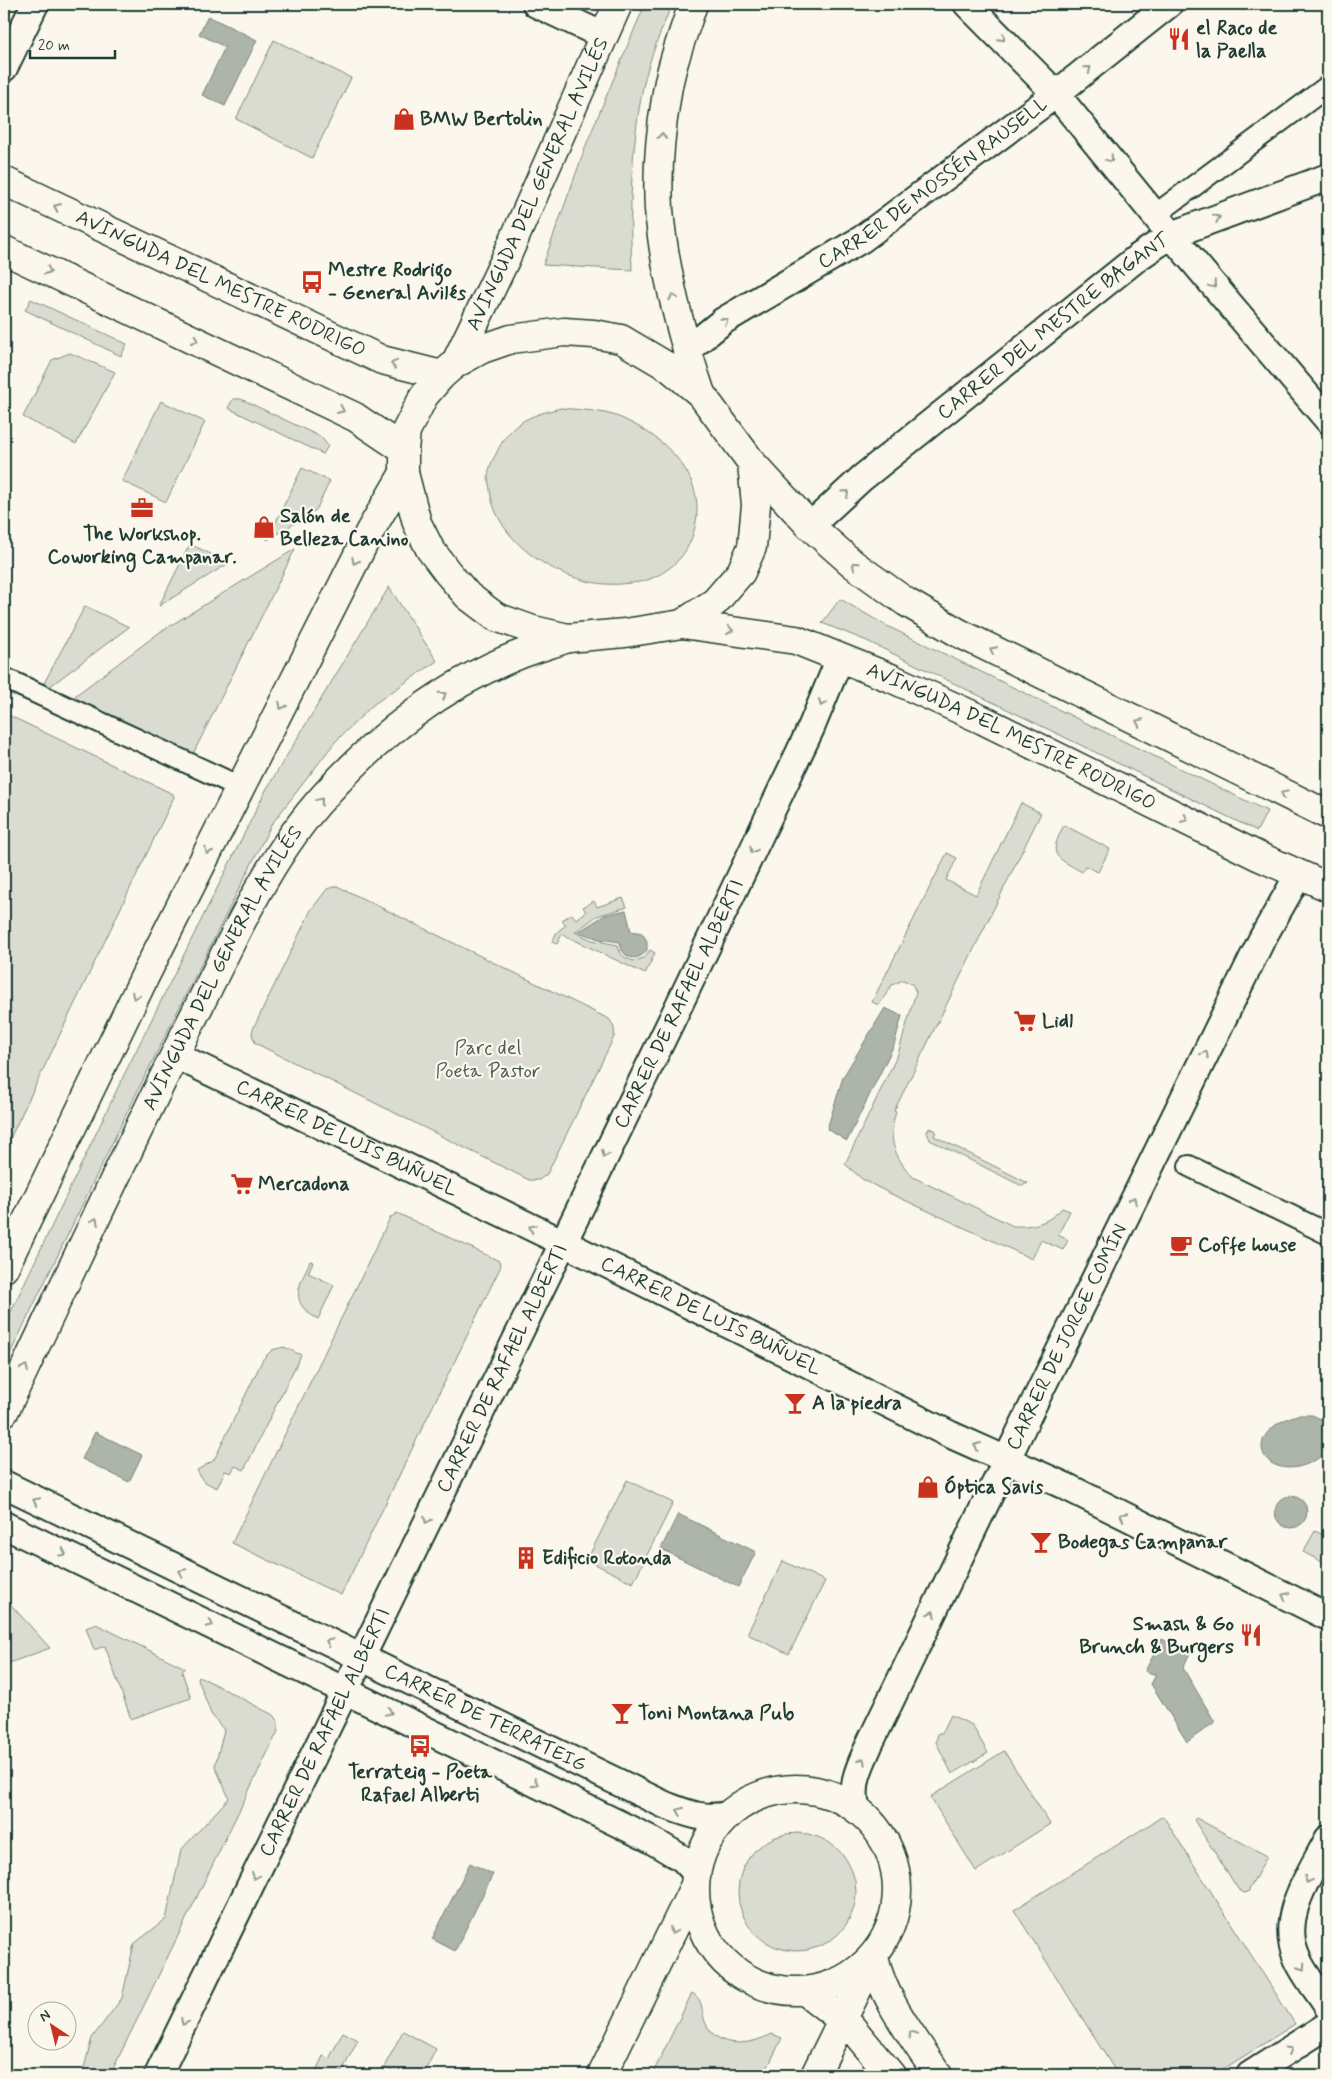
<svg xmlns="http://www.w3.org/2000/svg" width="1332" height="2079" viewBox="0 0 1332 2079" font-family="Mynerve,sans-serif">
<style>
.green{fill:#dbdcd1;stroke:#7d8c82}
.water{fill:#adb4aa;stroke:#74847b}
.lines{fill:none;stroke-linecap:round;stroke-linejoin:round}
.pedestrian-casing{stroke:#1f3d34;stroke-width:24}
.minor-casing{stroke:#1f3d34;stroke-width:30}
.tertiary-casing{stroke:#1f3d34;stroke-width:31}
.primary-casing{stroke:#1f3d34;stroke-width:31}
.pedestrian{stroke:#fbf7ec;stroke-width:20}
.minor{stroke:#fbf7ec;stroke-width:26}
.tertiary{stroke:#fbf7ec;stroke-width:28}
.primary{stroke:#fbf7ec;stroke-width:28}
.oneway{stroke:#8d9a90}
.labels{text-anchor:middle;dominant-baseline:central;stroke-width:4.5;stroke-linejoin:round;paint-order:stroke}
.poi-label{font-size:20px;font-weight:bold;fill:#1f3d34;stroke:#fbf7ec;text-anchor:start}
.street-label{font-size:20px;fill:#1f3d34;stroke:#fbf7ec}
.park-label{font-size:20px;fill:#455d53;stroke:#fbf7ec}
</style>
<rect width="100%" height="100%" fill="#fbf7ec"/>
<filter id="ink" filterUnits="userSpaceOnUse"><feTurbulence type="fractalNoise" baseFrequency=".02" numOctaves="2"/><feDisplacementMap in="SourceGraphic" scale="10" xChannelSelector="R" yChannelSelector="G"/><feConvolveMatrix kernelMatrix="1 2 1 2 8 2 1 2 1" color-interpolation-filters="sRGB"/></filter>
<g filter="url(#ink)">
<path class="green" d="M 645,4 L 672,4 C 661,31 649,59 643,87 C 631,148 629,209 632,270 L 543,265 L 588,140 Z
M 274,40 L 351,78 L 312,158 L 236,119 Z
M 31,299 L 127,344 L 121,356 L 25,310 Z
M 70,353 L 115,372 L 76,444 L 23,417 L 52,360 Z
M 233,399 L 241,399 L 321,437 L 328,446 L 323,454 L 228,408 Z
M 161,401 L 205,422 L 166,502 L 122,481 Z
M 561,408 C 580,410 603,410 621,418 C 665,437 707,476 695,527 C 689,553 674,569 650,579 C 641,583 629,583 620,584 C 568,588 496,546 490,490 C 489,484 487,477 489,471 C 490,465 493,459 496,454 C 502,440 512,427 525,420 C 536,414 549,411 561,408 Z
M 302,468 L 330,481 L 316,510 L 267,540 Z
M 190,544 L 229,563 L 159,606 Z
M 295,549 L 192,756 L 72,698 L 160,632 Z
M 389,587 L 437,661 L 374,704 L 335,742 L 271,825 L 138,1090 L 4,1366 L 4,1326 L 123,1077 L 266,790 Z
M 840,599 L 887,626 L 1267,811 L 1257,831 L 867,641 L 822,623 Z
M 85,606 L 129,627 L 49,687 L 43,685 Z
M 4,713 L 173,794 L 174,797 L 4,1151 Z
M 1021,803 L 1041,813 L 894,1111 L 896,1112 C 887,1138 894,1157 913,1177 L 1013,1226 C 1033,1227 1049,1223 1062,1208 L 1070,1211 L 1058,1235 L 1068,1240 L 1063,1250 L 1041,1240 L 1032,1259 L 887,1192 L 862,1179 L 845,1164 L 898,1054 L 916,992 L 912,984 L 903,980 L 892,985 L 879,1005 L 872,1002 L 947,853 L 957,858 L 946,880 L 976,895 Z
M 1064,825 L 1110,849 L 1098,872 L 1085,866 L 1082,872 C 1054,856 1048,856 1064,825 Z
M 337,886 L 609,1019 C 614,1025 615,1030 614,1037 L 547,1174 L 539,1180 L 529,1180 L 255,1043 L 252,1034 L 253,1029 L 311,910 L 327,889 Z
M 623,898 L 627,907 L 597,916 L 575,932 L 592,940 L 618,945 C 619,954 625,959 634,961 L 644,958 L 650,950 L 655,953 L 645,974 L 562,934 L 557,944 L 552,942 L 557,932 L 566,925 L 562,920 L 572,914 L 576,919 L 586,912 L 583,907 L 594,901 L 597,907 Z
M 929,1128 L 936,1131 L 934,1136 L 1028,1183 L 1022,1186 L 930,1140 L 927,1132 Z
M 397,1213 L 495,1259 L 499,1261 L 501,1266 L 341,1595 L 232,1543 L 390,1218 Z
M 310,1261 L 313,1262 L 308,1273 L 334,1285 L 318,1319 C 288,1303 299,1286 310,1261 Z
M 284,1347 L 301,1355 L 244,1470 L 235,1466 L 231,1473 L 225,1471 L 217,1488 L 203,1481 L 197,1470 L 213,1461 L 216,1456 L 263,1359 L 272,1350 Z
M 627,1480 L 673,1503 L 633,1583 L 587,1560 Z
M 1315,1531 L 1328,1537 L 1328,1565 L 1303,1552 Z
M 783,1561 L 825,1581 L 789,1654 L 747,1634 Z
M 4,1597 L 50,1648 L 4,1665 Z
M 96,1624 L 185,1668 L 182,1672 L 191,1698 L 131,1719 L 105,1646 L 94,1650 L 86,1628 Z
M 199,1676 L 273,1715 L 278,1722 L 278,1731 L 110,2075 L 82,2075 L 92,2038 L 122,1998 L 134,1944 L 166,1919 L 181,1850 L 229,1798 L 215,1766 L 224,1730 L 211,1714 L 198,1679 Z
M 951,1715 L 972,1725 L 988,1753 L 952,1774 L 936,1742 L 938,1733 L 942,1733 Z
M 1004,1751 L 1050,1824 L 976,1871 L 930,1797 Z
M 1163,1816 L 1295,2024 L 1214,2075 L 1118,2075 L 1014,1910 Z
M 1196,1818 L 1267,1856 L 1248,1892 L 1244,1893 L 1238,1889 L 1194,1820 Z
M738 1892a59 59 0 1 1 118 0a59 59 0 1 1-118 0Z
M 692,1993 C 705,2001 700,2011 706,2024 C 719,2050 750,2045 772,2034 L 782,2038 L 764,2075 L 652,2075 Z
M 403,2031 L 436,2049 L 423,2075 L 399,2075 L 384,2067 Z
M 343,2032 L 358,2040 L 340,2075 L 314,2075 L 323,2056 L 329,2059 Z"/>
<path class="water" d="M 208,16 L 257,40 L 225,106 L 202,95 L 225,47 L 199,34 Z
M 626,910 L 631,931 L 642,933 L 647,941 L 647,950 C 637,964 621,958 620,942 L 599,939 L 578,932 L 605,915 Z
M 885,1008 L 902,1016 L 894,1045 L 847,1141 L 827,1129 L 843,1077 Z
M 1297,1415 L 1312,1415 L 1328,1422 L 1328,1451 C 1275,1497 1227,1437 1297,1415 Z
M 95,1432 L 142,1455 L 129,1482 L 82,1459 Z
M1275 1512a16 16 0 1 1 32 0a16 16 0 1 1-32 0Z
M 678,1514 L 756,1552 L 738,1587 L 661,1549 Z
M 1162,1639 L 1190,1653 L 1183,1668 L 1215,1722 L 1187,1742 L 1151,1684 L 1156,1675 L 1145,1671 Z
M 470,1863 L 493,1874 L 455,1951 L 432,1939 Z"/>
<g class="lines">
<defs>
<path id="pedestrian" d="M 1155,215 L 1328,86
M 4,678 L 240,787
M 1189,1166 L 1328,1234"/>
<g id="minor">
<path d="M 536,4 L 604,36"/>
<path d="M 967,4 L 1056,94 L 1171,235 L 1328,420"/>
<path d="M 4,68 L 35,4"/>
<path id="s1" d="M 686,351 L 723,321 L 862,239 L 1056,94 L 1169,4"/>
<path id="s2" d="M 810,526 L 862,478 L 1137,258 L 1171,235 L 1328,177"/>
<path id="s3" d="M 175,1055 L 562,1242 L 949,1434 L 1065,1486 L 1328,1617"/>
<path id="s4" d="M 4,1484 L 665,1805 C 689,1814 702,1820 728,1815"/>
<path d="M 4,1525 L 648,1838 L 683,1859 L 696,1873"/>
<path id="s5" d="M 856,1808 C 851,1780 860,1767 870,1743 L 1034,1403 L 1262,939 L 1299,874"/>
<path d="M 1328,1839 C 1310,1875 1278,1917 1297,1958 C 1304,1975 1318,1991 1328,2007"/>
<path id="s6" d="M 158,2075 L 679,1005 L 811,728 L 840,658"/>
<path d="M 1250,2075 L 1328,2025"/>
</g>
<path id="tertiary" d="M695 1890a101 101 0 1 1 202 0a101 101 0 1 1-202 0Z
M 874,1957 C 883,2000 914,2038 938,2075
M 805,1991 L 851,2027 L 891,2075
M 602,2075 L 694,1887
M 815,2075 L 871,1962"/>
<g id="primary">
<path d="M 693,4 C 683,35 670,67 666,99 C 660,135 657,173 659,209 C 664,272 681,334 701,394"/>
<path id="s7" d="M 4,181 L 382,360 L 442,375"/>
<path d="M 4,250 L 355,417 L 404,450"/>
<path d="M 564,332 L 594,334 L 621,339 L 670,368 L 701,394 L 752,463 L 756,505 L 752,547 L 741,572 L 715,602 L 682,624 L 625,633 L 568,638 L 533,630 L 496,617 L 468,596 L 448,573 L 430,549 L 417,523 L 404,473 L 404,450 L 406,431 L 424,396 L 442,375 L 455,364 L 482,349 L 511,339 Z"/>
<path id="s8" d="M 455,364 L 505,260 L 618,4"/>
<path d="M 752,463 L 810,526 L 853,564 L 906,602 L 959,633 L 1328,815"/>
<path id="s9" d="M 682,624 L 796,640 L 893,679 L 983,720 L 1258,856 L 1328,887"/>
<path d="M 4,1268 L 145,976 L 370,531 L 404,473"/>
<path id="s10" d="M 4,1412 C 69,1276 132,1139 200,1004 C 236,933 270,855 325,795 C 377,737 443,685 516,656 C 533,649 551,644 568,638"/>
</g>
</defs>
<use href="#pedestrian" class="pedestrian-casing"/>
<use href="#minor" class="minor-casing"/>
<use href="#tertiary" class="tertiary-casing"/>
<use href="#primary" class="primary-casing"/>
<use href="#pedestrian" class="pedestrian"/>
<use href="#minor" class="minor"/>
<use href="#tertiary" class="tertiary"/>
<use href="#primary" class="primary"/>
</g>
<defs><path id="oneway-chevron" d="M-2-3.5L2.5 0L-2 3.5" fill="none" stroke-width="1.6" stroke-linecap="round" stroke-linejoin="round" transform="scale(1.25)"/></defs>
<g class="oneway">
<use href="#oneway-chevron" transform="translate(1002 38) rotate(45)"/>
<use href="#oneway-chevron" transform="translate(1088 69) rotate(-39)"/>
<use href="#oneway-chevron" transform="translate(662 136) rotate(-84)"/>
<use href="#oneway-chevron" transform="translate(1110 159) rotate(50)"/>
<use href="#oneway-chevron" transform="translate(57 207) rotate(-155)"/>
<use href="#oneway-chevron" transform="translate(1217 218) rotate(-20)"/>
<use href="#oneway-chevron" transform="translate(48 271) rotate(25)"/>
<use href="#oneway-chevron" transform="translate(1213 285) rotate(50)"/>
<use href="#oneway-chevron" transform="translate(673 297) rotate(-104)"/>
<use href="#oneway-chevron" transform="translate(725 321) rotate(-34)"/>
<use href="#oneway-chevron" transform="translate(195 340) rotate(25)"/>
<use href="#oneway-chevron" transform="translate(394 364) rotate(-166)"/>
<use href="#oneway-chevron" transform="translate(341 410) rotate(25)"/>
<use href="#oneway-chevron" transform="translate(846 493) rotate(-42)"/>
<use href="#oneway-chevron" transform="translate(355 561) rotate(117)"/>
<use href="#oneway-chevron" transform="translate(855 565) rotate(-140)"/>
<use href="#oneway-chevron" transform="translate(730 630) rotate(7)"/>
<use href="#oneway-chevron" transform="translate(993 650) rotate(-153)"/>
<use href="#oneway-chevron" transform="translate(443 695) rotate(-33)"/>
<use href="#oneway-chevron" transform="translate(822 703) rotate(113)"/>
<use href="#oneway-chevron" transform="translate(282 706) rotate(117)"/>
<use href="#oneway-chevron" transform="translate(1139 722) rotate(-154)"/>
<use href="#oneway-chevron" transform="translate(1284 794) rotate(-154)"/>
<use href="#oneway-chevron" transform="translate(320 801) rotate(-50)"/>
<use href="#oneway-chevron" transform="translate(1185 819) rotate(26)"/>
<use href="#oneway-chevron" transform="translate(753 850) rotate(116)"/>
<use href="#oneway-chevron" transform="translate(208 851) rotate(117)"/>
<use href="#oneway-chevron" transform="translate(135 996) rotate(116)"/>
<use href="#oneway-chevron" transform="translate(1205 1054) rotate(-64)"/>
<use href="#oneway-chevron" transform="translate(605 1154) rotate(116)"/>
<use href="#oneway-chevron" transform="translate(1133 1200) rotate(-64)"/>
<use href="#oneway-chevron" transform="translate(95 1221) rotate(-64)"/>
<use href="#oneway-chevron" transform="translate(532 1228) rotate(-154)"/>
<use href="#oneway-chevron" transform="translate(25 1368) rotate(-64)"/>
<use href="#oneway-chevron" transform="translate(977 1446) rotate(-157)"/>
<use href="#oneway-chevron" transform="translate(36 1501) rotate(-154)"/>
<use href="#oneway-chevron" transform="translate(1123 1516) rotate(-154)"/>
<use href="#oneway-chevron" transform="translate(427 1520) rotate(116)"/>
<use href="#oneway-chevron" transform="translate(63 1553) rotate(26)"/>
<use href="#oneway-chevron" transform="translate(182 1572) rotate(-154)"/>
<use href="#oneway-chevron" transform="translate(1285 1596) rotate(-154)"/>
<use href="#oneway-chevron" transform="translate(932 1614) rotate(-64)"/>
<use href="#oneway-chevron" transform="translate(210 1624) rotate(26)"/>
<use href="#oneway-chevron" transform="translate(329 1642) rotate(-154)"/>
<use href="#oneway-chevron" transform="translate(389 1712) rotate(26)"/>
<use href="#oneway-chevron" transform="translate(862 1761) rotate(-64)"/>
<use href="#oneway-chevron" transform="translate(535 1783) rotate(26)"/>
<use href="#oneway-chevron" transform="translate(680 1811) rotate(-159)"/>
<use href="#oneway-chevron" transform="translate(255 1876) rotate(116)"/>
<use href="#oneway-chevron" transform="translate(1308 1880) rotate(116)"/>
<use href="#oneway-chevron" transform="translate(673 1931) rotate(116)"/>
<use href="#oneway-chevron" transform="translate(1302 1967) rotate(57)"/>
<use href="#oneway-chevron" transform="translate(184 2022) rotate(116)"/>
<use href="#oneway-chevron" transform="translate(912 2034) rotate(-122)"/>
<use href="#oneway-chevron" transform="translate(1289 2050) rotate(-32)"/>
</g>
</g>
<defs>
<symbol id="restaurant-bare" viewBox="-9 -9 18 18"><path d="M-5-6h1v4h1v-4h1v4h1v-4h1v5L-1.5 .5V6h-2V.5L-5-1ZM5-6V6H3V1.5H1.5Q1.5-4 5-6Z" fill="#c8321e" stroke="#fbf7ec" stroke-width="2.5" paint-order="stroke"/></symbol>
<symbol id="shop-bare" viewBox="-9 -9 18 18"><path d="M-5-2.5h2.3a2.7 3.5 0 0 1 5.4 0H5L5.5 6h-11ZM-1.5-2.5h3a1.5 2.3 0 0 0-3 0Z" fill="#c8321e" stroke="#fbf7ec" stroke-width="2.5" paint-order="stroke"/></symbol>
<symbol id="bus-bare" viewBox="-9 -9 18 18"><path d="M-5-6H5V4H4V6H2V4H-2V6H-4V4H-5ZM-3.5-4V0h7V-4ZM-3.5 1.2v1.5H-2V1.2ZM2 1.2v1.5H3.5V1.2Z" fill="#c8321e" stroke="#fbf7ec" stroke-width="2.5" paint-order="stroke"/></symbol>
<symbol id="office-bare" viewBox="-9 -9 18 18"><path d="M-6-3h4V-5.5h4V-3h4V5H-6ZM-1-4.5V-3h2v-1.5ZM-6 0V1H6V0Z" fill="#c8321e" stroke="#fbf7ec" stroke-width="2.5" paint-order="stroke"/></symbol>
<symbol id="supermarket-bare" viewBox="-9 -9 18 18"><path d="M-6-5.5h2.5l.6 2H6L4.5 2H-2.5L-4.4-4H-6ZM-1.5 3.2a1.3 1.3 0 1 0 .1 0ZM3 3.2a1.3 1.3 0 1 0 .1 0Z" fill="#c8321e" stroke="#fbf7ec" stroke-width="2.5" paint-order="stroke"/></symbol>
<symbol id="cafe-bare" viewBox="-9 -9 18 18"><path d="M-5.5-4.5H6V0H3Q3 3.5 0 3.5H-2.5Q-5.5 3.5-5.5 0ZM3-3.2v2h1.7v-2ZM-6 4.5H4V6H-6Z" fill="#c8321e" stroke="#fbf7ec" stroke-width="2.5" paint-order="stroke"/></symbol>
<symbol id="bar-bare" viewBox="-9 -9 18 18"><path d="M-6-5H6L.8 .8V4.5H3.5V6h-7V4.5H-.8V.8Z" fill="#c8321e" stroke="#fbf7ec" stroke-width="2.5" paint-order="stroke"/></symbol>
<symbol id="building-bare" viewBox="-9 -9 18 18"><path d="M-4-6H4V6H1V3H-1V6H-4ZM-2.5-4.3h1.7v1.8h-1.7ZM.8-4.3h1.7v1.8H.8ZM-2.5-1h1.7V.8h-1.7ZM.8-1h1.7V.8H.8Z" fill="#c8321e" stroke="#fbf7ec" stroke-width="2.5" paint-order="stroke"/></symbol>
</defs>
<g fill-rule="evenodd">
<use href="#restaurant-bare" x="1163" y="23" width="32" height="32"/>
<use href="#shop-bare" x="388" y="103" width="32" height="32"/>
<use href="#bus-bare" x="296" y="266" width="32" height="32"/>
<use href="#office-bare" x="126" y="492" width="32" height="32"/>
<use href="#shop-bare" x="248" y="511" width="32" height="32"/>
<use href="#supermarket-bare" x="1009" y="1005" width="32" height="32"/>
<use href="#supermarket-bare" x="226" y="1168" width="32" height="32"/>
<use href="#cafe-bare" x="1165" y="1229" width="32" height="32"/>
<use href="#bar-bare" x="779" y="1387" width="32" height="32"/>
<use href="#shop-bare" x="912" y="1471" width="32" height="32"/>
<use href="#bar-bare" x="1025" y="1526" width="32" height="32"/>
<use href="#building-bare" x="510" y="1542" width="32" height="32"/>
<use href="#restaurant-bare" x="1235" y="1619" width="32" height="32"/>
<use href="#bar-bare" x="606" y="1697" width="32" height="32"/>
<use href="#bus-bare" x="404" y="1730" width="32" height="32"/>
</g>
<g class="labels">
<g class="poi-label">
<text x="1196" y="28">el Raco de<tspan x="1196" dy="23">la Paella</tspan></text>
<text x="420" y="119">BMW Bertolin</text>
<text x="328" y="270">Mestre Rodrigo<tspan x="328" dy="23">- General Avilés</tspan></text>
<text x="280" y="516">Salón de<tspan x="280" dy="23">Belleza Canino</tspan></text>
<text x="142" y="534" text-anchor="middle">The Workshop.<tspan x="142" dy="23">Coworking Campanar.</tspan></text>
<text x="1042" y="1021">Lidl</text>
<text x="258" y="1184">Mercadona</text>
<text x="1198" y="1245">Coffe house</text>
<text x="812" y="1403">A la piedra</text>
<text x="944" y="1487">Óptica Savis</text>
<text x="1058" y="1542">Bodegas Campanar</text>
<text x="542" y="1558">Edificio Rotonda</text>
<text x="1234" y="1624" text-anchor="end">Smash &amp; Go<tspan x="1234" dy="23">Brunch &amp; Burgers</tspan></text>
<text x="638" y="1713">Toni Montana Pub</text>
<text x="420" y="1772" text-anchor="middle">Terrateig - Poeta<tspan x="420" dy="23">Rafael Alberti</tspan></text>
</g>
<g class="street-label">
<text stroke="none"><textPath href="#s1" startOffset="299">CARRER DE MOSSÉN RAUSELL</textPath></text>
<text stroke="none"><textPath href="#s8" startOffset="198">AVINGUDA DEL GENERAL AVILÉS</textPath></text>
<text stroke="none"><textPath href="#s7" startOffset="240">AVINGUDA DEL MESTRE RODRIGO</textPath></text>
<text stroke="none"><textPath href="#s2" startOffset="315">CARRER DEL MESTRE BAGANT</textPath></text>
<text stroke="none"><textPath href="#s9" startOffset="351">AVINGUDA DEL MESTRE RODRIGO</textPath></text>
<text stroke="none"><textPath href="#s10" startOffset="495">AVINGUDA DEL GENERAL AVILÉS</textPath></text>
<text stroke="none"><textPath href="#s6" startOffset="1191">CARRER DE RAFAEL ALBERTI</textPath></text>
<text stroke="none"><textPath href="#s3" startOffset="191">CARRER DE LUIS BUÑUEL</textPath></text>
<text stroke="none"><textPath href="#s3" startOffset="596">CARRER DE LUIS BUÑUEL</textPath></text>
<text stroke="none"><textPath href="#s5" startOffset="519">CARRER DE JORGE COMÍN</textPath></text>
<text stroke="none"><textPath href="#s6" startOffset="786">CARRER DE RAFAEL ALBERTI</textPath></text>
<text stroke="none"><textPath href="#s4" startOffset="535">CARRER DE TERRATEIG</textPath></text>
<text stroke="none"><textPath href="#s6" startOffset="381">CARRER DE RAFAEL ALBERTI</textPath></text>
</g>
<g class="park-label">
<text x="488" y="1048">Parc del<tspan x="488" dy="23">Poeta Pastor</tspan></text>
</g>
</g>
<rect width="1332" height="2079" fill="none" stroke="#fbf7ec" stroke-width="20"/>
<rect x="10" y="10" width="1312" height="2059" fill="none" stroke="#1f3d34" stroke-width="2" filter="url(#ink)"/>
<g transform="translate(52 2026) rotate(325)"><circle r="24" fill="#fbf7ec" stroke="#a3ada2"/>
<path d="M0-4L9 19L0 12L-9 19Z" fill="#c8321e"/>
<text y="-8" font-size="14" font-weight="bold" text-anchor="middle" fill="#1f3d34">N</text>
</g>
<path d="M30 50v8h85v-8" fill="none" stroke="#1f3d34" stroke-width="2.5"/>
<text x="38" y="50" font-size="15" fill="#1f3d34" stroke="#fbf7ec" stroke-width="4" paint-order="stroke">20 m</text>
</svg>
